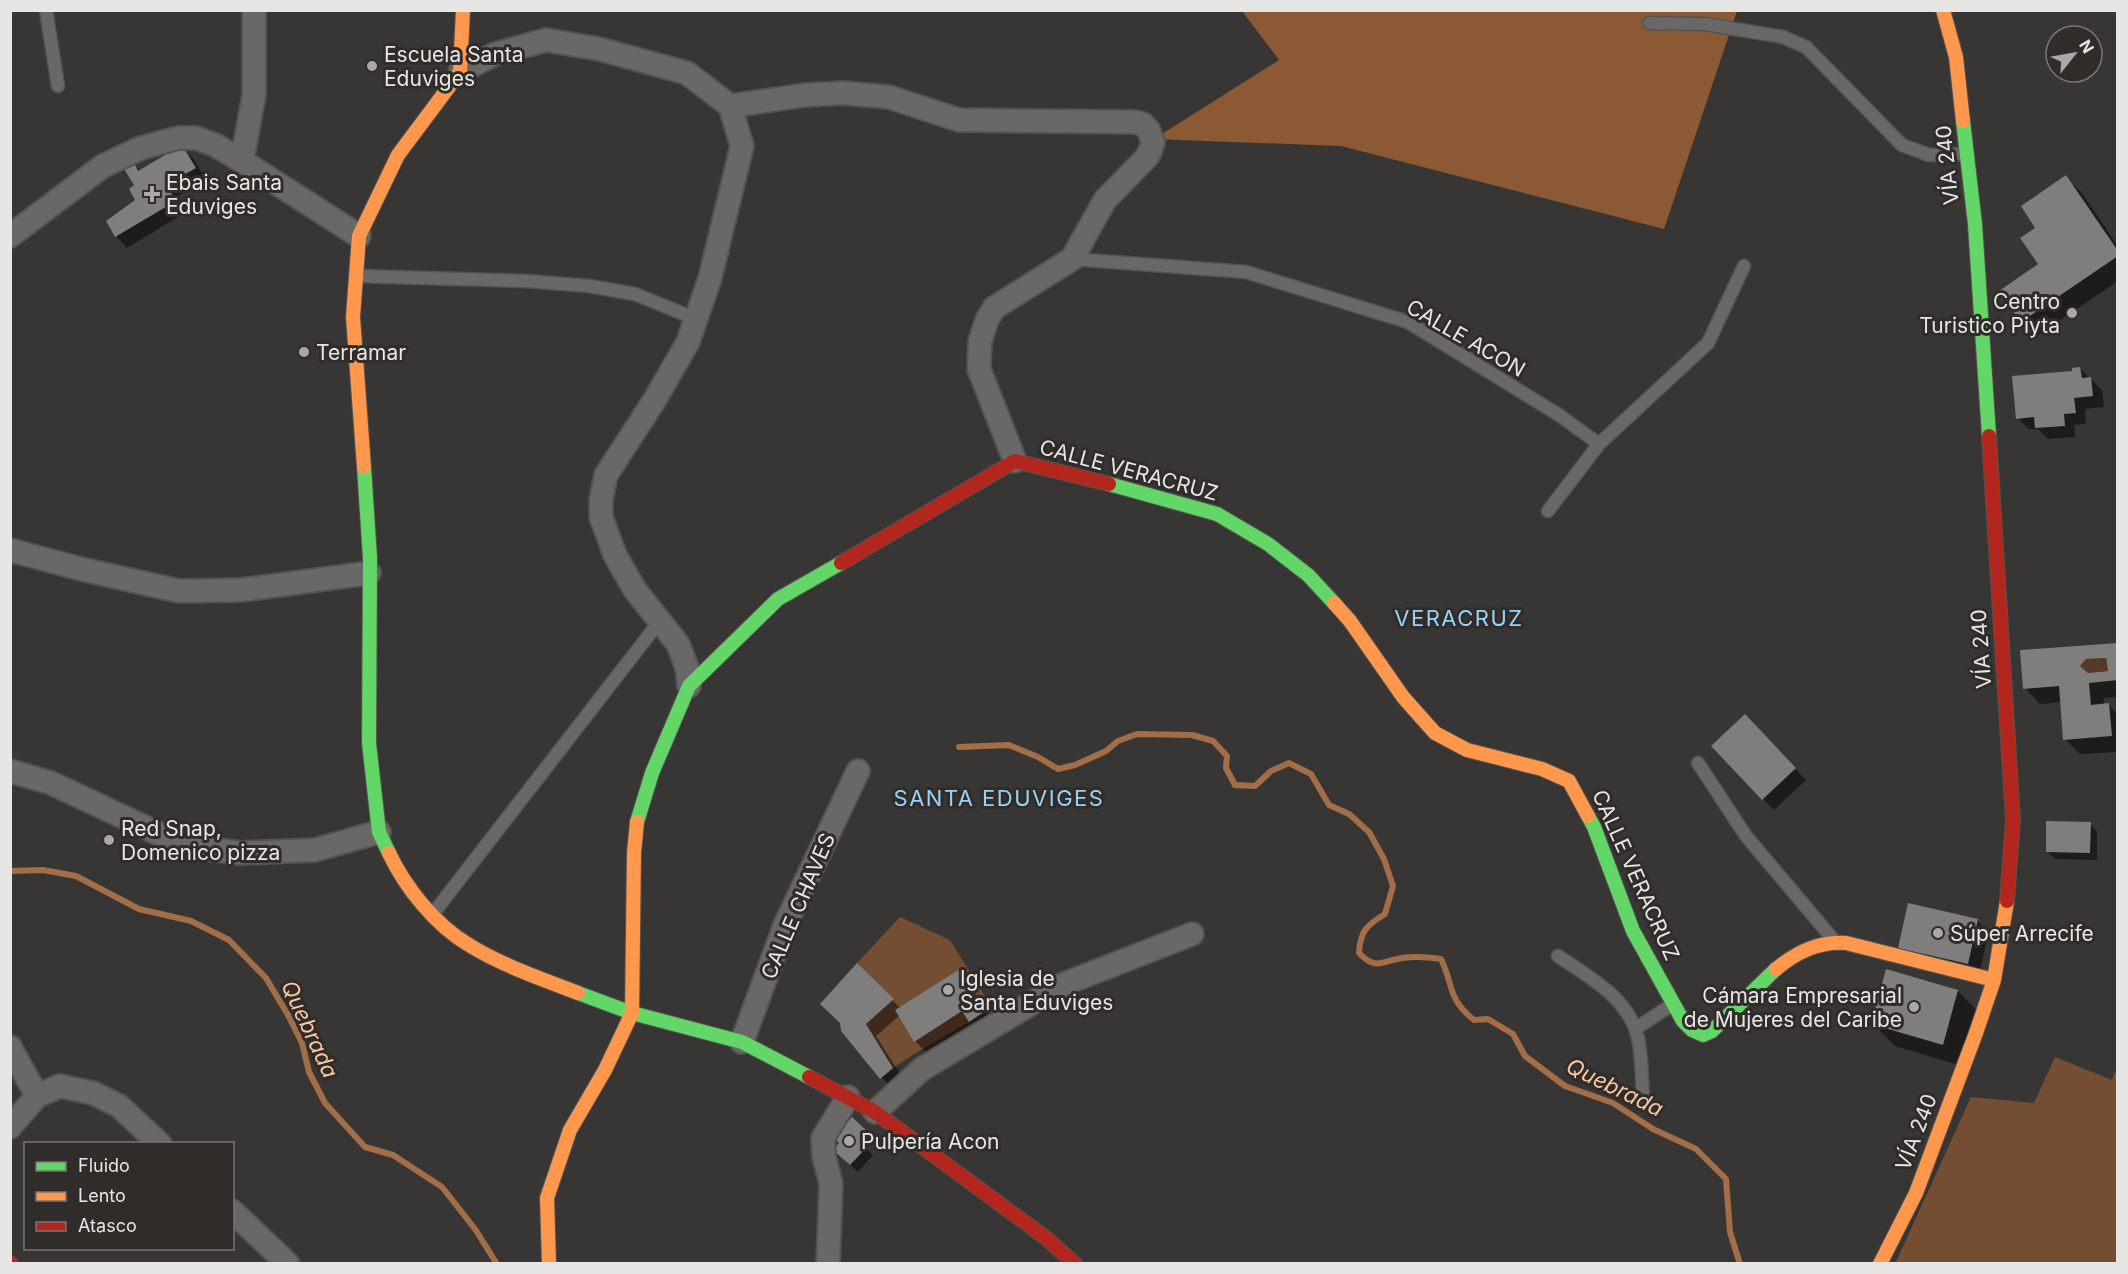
<svg xmlns="http://www.w3.org/2000/svg" width="2128" height="1274" viewBox="0 0 2128 1274" font-family="Inter,sans-serif">
<style>
.green{fill:#744e32}
.forest{fill:#8b5a34}
.water{fill:#a36e47}
.shadow{fill:#0007}
.lines{fill:none;stroke-linecap:round;stroke-linejoin:round}
.stream{stroke:#a36e47;stroke-width:6}
.building{fill:#7f7e7c;fill-rule:evenodd}
.lane-casing{stroke:#545351;stroke-width:15}
.street-casing{stroke:#545351;stroke-width:26}
.fast-casing{stroke:#545351;stroke-width:16}
.slow-casing{stroke:#545351;stroke-width:16}
.jam-casing{stroke:#545351;stroke-width:16}
.lane{stroke:#6a6867;stroke-width:12}
.street{stroke:#6a6867;stroke-width:22}
.fast{stroke:#63d668;stroke-width:14}
.slow{stroke:#ff974d;stroke-width:14}
.jam{stroke:#b3261e;stroke-width:14}
.poi-dot{fill:#aaa8a6;stroke:#2f2c29;stroke-width:2}
.labels{text-anchor:middle;dominant-baseline:central;stroke-width:6;stroke-linejoin:round;paint-order:stroke}
.poi-label{font-size:21px;fill:#e8e6e4;stroke:#2f2c29;text-anchor:start}
.street-label{font-size:21px;fill:#e8e6e4;stroke:#2f2c29}
.neighbourhood-label{font-size:22px;letter-spacing:1.5px;fill:#97d2f7;stroke:#2f2c29}
.water-label{font-size:22px;font-style:italic;fill:#f9c7a3;stroke:#2f2c29}
</style>
<rect width="100%" height="100%" fill="#383634"/>
<path class="green" d="M 900,917 L 950,940 L 992,1008 L 984,1012 L 958,970 L 895,1010 L 914,1041 L 962,1011 L 969,1022 L 914,1054 L 893,1068 L 866,1024 L 893,999 L 857,963 Z
M 2055,1057 L 2112,1080 L 2117,1067 L 2117,1263 L 1895,1264 L 1971,1097 L 2034,1103 Z"/>
<path class="forest" d="M 1242,11 L 1737,11 L 1664,229 L 1341,146 L 1154,139 L 1279,60 Z"/>
<path class="water" d="M 2106,658 L 2108,671 L 2088,673 L 2080,666 L 2086,659 Z"/>
<path class="shadow" d="M 182,147 L 193,158 L 206,180 L 176,197 L 186,212 L 127,248 L 116,236 L 137,200 L 134,165 L 140,171 Z
M 2065,177 L 2081,192 L 2118,246 L 2118,281 L 2037,336 L 2022,321 L 2040,265 L 2037,228 Z
M 2080,369 L 2102,390 L 2104,407 L 2085,409 L 2086,424 L 2074,425 L 2075,437 L 2048,439 L 2038,429 L 2029,429 L 2017,418 Z
M 2118,644 L 2118,697 L 2104,698 L 2104,705 L 2109,705 L 2118,714 L 2118,752 L 2080,754 L 2065,739 L 2062,702 L 2040,704 L 2025,688 L 2022,652 Z
M 1756,727 L 1806,780 L 1774,810 L 1763,799 Z
M 2090,824 L 2097,831 L 2097,860 L 2055,859 L 2048,852 Z
M 1977,921 L 1989,932 L 1979,974 L 1911,958 Z
M 857,965 L 900,1008 L 958,972 L 969,983 L 994,1024 L 982,1032 L 973,1023 L 926,1052 L 915,1041 L 900,1015 L 876,1036 L 904,1080 L 892,1089 L 843,1031 Z
M 1958,991 L 1980,1014 L 1965,1067 L 1895,1046 L 1872,1023 Z
M 852,1119 L 874,1140 L 866,1148 L 873,1155 L 858,1172 L 842,1157 L 841,1143 Z"/>
<g class="lines">
<path class="stream" d="M 959,747 L 1009,745 L 1038,757 L 1058,769 L 1075,765 L 1106,751 L 1118,741 L 1137,734 L 1192,735 L 1213,741 L 1227,756 L 1226,768 L 1235,785 L 1255,786 L 1271,771 L 1289,763 L 1311,774 L 1329,805 L 1349,814 L 1369,832 L 1384,859 L 1393,886 L 1385,914 C 1367,925 1360,931 1359,953 C 1376,971 1382,961 1402,958 C 1416,956 1428,957 1441,959 C 1454,986 1447,998 1474,1020 L 1488,1019 L 1513,1034 L 1525,1056 L 1565,1086 L 1613,1103 L 1653,1129 L 1696,1149 L 1726,1179 L 1730,1232 L 1740,1264
M 10,871 L 43,870 L 76,876 L 139,909 L 191,921 L 229,940 L 266,978 L 288,1015 L 302,1043 L 309,1072 L 325,1103 L 365,1147 L 393,1155 L 442,1187 L 475,1229 L 497,1264"/>
</g>
<path class="building" d="M 182,145 L 196,168 L 166,185 L 176,201 L 115,237 L 106,221 L 135,200 L 129,189 L 134,185 L 124,169 L 134,163 L 138,171 Z
M 2066,175 L 2118,251 L 2118,256 L 2021,322 L 1999,291 L 2038,264 L 2020,238 L 2035,228 L 2021,206 Z
M 2080,367 L 2082,378 L 2091,377 L 2093,396 L 2074,398 L 2076,413 L 2064,414 L 2065,426 L 2035,428 L 2034,417 L 2016,419 L 2012,376 L 2072,371 L 2072,368 Z
M 2118,643 L 2118,680 L 2089,683 L 2091,705 L 2109,703 L 2112,736 L 2063,740 L 2059,686 L 2023,689 L 2020,650 ZM 2106,658 L 2108,671 L 2088,673 L 2080,666 L 2086,659 Z
M 1745,714 L 1796,768 L 1762,800 L 1711,746 Z
M 2046,821 L 2091,822 L 2090,853 L 2046,852 Z
M 1908,903 L 1978,919 L 1968,964 L 1898,948 Z
M 857,963 L 894,999 L 866,1024 L 893,1068 L 880,1079 L 841,1031 L 840,1023 L 820,1004 Z
M 1886,969 L 1958,990 L 1943,1045 L 1871,1024 Z
M 958,970 L 984,1012 L 969,1022 L 962,1011 L 914,1042 L 895,1010 Z
M 852,1117 L 867,1131 L 860,1140 L 867,1147 L 850,1165 L 833,1150 L 839,1143 L 834,1138 Z"/>
<g class="lines">
<defs>
<path id="lane" d="M 46,10 L 58,86
M 1649,23 L 1705,24 L 1783,37 L 1806,47 L 1902,145 L 1929,155 L 1967,154
M 1072,259 L 1246,272 L 1408,322 L 1559,415 L 1599,444 L 1708,343 L 1744,266
M 357,276 L 526,281 L 589,286 L 635,294 L 696,319
M 1548,511 L 1599,444
M 1698,763 L 1746,836 L 1832,938
M 432,915 L 659,622
M 1558,956 C 1589,977 1629,998 1638,1038 C 1642,1058 1642,1079 1643,1099
M 1635,1029 L 1673,1004"/>
<path id="street" d="M 460,72 L 495,54 L 546,40 L 599,49 L 687,73 L 730,106 L 742,146 L 710,278 L 688,342 L 654,401 L 606,475 L 601,500 L 601,517 L 615,555 L 635,590 L 678,644 L 687,668 L 689,686
M 730,106 L 805,95 L 843,93 L 889,97 L 959,120 L 1135,122 L 1143,124 L 1149,131 L 1153,143 L 1148,156 L 1105,200 L 1072,259 L 994,308 L 987,320 L 980,341 L 979,369 L 1015,461
M 242,161 L 254,95 L 254,10
M 10,236 L 103,166 L 141,148 L 178,138 L 196,138 L 215,145 L 242,161 L 359,236
M 10,550 L 81,569 L 179,591 L 241,590 L 369,573
M 10,771 L 51,783 L 185,846 L 240,853 L 315,850 L 379,832
M 742,1042 L 785,925 L 858,771
M 10,1047 L 37,1096
M 875,1112 L 922,1069 L 1064,984 L 1192,934
M 10,1127 L 37,1096 L 60,1086 L 93,1093 L 119,1106 L 160,1144
M 232,1211 L 288,1264
M 828,1264 L 831,1183 L 824,1157 L 823,1138 L 848,1097"/>
<path id="fast" d="M 1963,121 L 1975,224 L 1989,436
M 364,467 L 370,558 L 369,743 L 379,832 L 389,853
M 1109,484 L 1217,514 L 1268,544 L 1308,575 L 1334,603
M 1588,816 L 1594,827 L 1633,931 L 1683,1021 L 1692,1030 L 1703,1035 L 1712,1031 L 1776,969
M 637,822 L 652,773 L 689,686 L 778,599 L 841,563
M 578,993 L 632,1013 L 742,1042 L 809,1077"/>
<path id="slow" d="M 1943,10 L 1956,57 L 1963,121
M 364,467 L 353,317 L 359,236 L 398,155 L 460,72 L 463,10
M 1334,603 L 1350,621 L 1403,697 L 1435,733 L 1467,750 L 1542,769 L 1569,781 L 1588,816
M 389,853 C 405,887 435,925 469,945 C 503,966 542,979 578,993
M 1776,969 C 1797,952 1819,941 1846,943 L 1994,980
M 549,1264 L 547,1198 L 570,1130 L 605,1070 L 632,1013 L 634,853 L 637,822
M 1880,1264 L 1916,1193 L 1976,1033 L 1994,980 L 2007,901"/>
<path id="jam" d="M 1989,436 L 2013,820 L 2007,901
M 841,563 L 1015,461 L 1109,484
M 809,1077 L 875,1112 L 1046,1238 L 1075,1264
M 10,1263 L 11,1264"/>
</defs>
<use href="#lane" class="lane-casing"/>
<use href="#street" class="street-casing"/>
<use href="#fast" class="fast-casing"/>
<use href="#slow" class="slow-casing"/>
<use href="#jam" class="jam-casing"/>
<use href="#lane" class="lane"/>
<use href="#street" class="street"/>
<use href="#fast" class="fast"/>
<use href="#slow" class="slow"/>
<use href="#jam" class="jam"/>
</g>
<g class="poi-dot">
<circle cx="372" cy="66" r="6"/>
<path d="M149 185h6v6h6v6h-6v6h-6v-6h-6v-6h6z"/>
<circle cx="2072" cy="313" r="6"/>
<circle cx="304" cy="352" r="6"/>
<circle cx="109" cy="840" r="6"/>
<circle cx="1938" cy="933" r="6"/>
<circle cx="948" cy="990" r="6"/>
<circle cx="1914" cy="1007" r="6"/>
<circle cx="849" cy="1141" r="6"/>
</g>
<g class="labels">
<g class="poi-label">
<text x="384" y="54">Escuela Santa<tspan x="384" dy="24">Eduviges</tspan></text>
<text x="166" y="182">Ebais Santa<tspan x="166" dy="24">Eduviges</tspan></text>
<text x="2060" y="301" text-anchor="end">Centro<tspan x="2060" dy="24">Turistico Piyta</tspan></text>
<text x="316" y="352">Terramar</text>
<text x="121" y="828">Red Snap,<tspan x="121" dy="24">Domenico pizza</tspan></text>
<text x="1950" y="933">Súper Arrecife</text>
<text x="960" y="978">Iglesia de<tspan x="960" dy="24">Santa Eduviges</tspan></text>
<text x="1902" y="995" text-anchor="end">Cámara Empresarial<tspan x="1902" dy="24">de Mujeres del Caribe</tspan></text>
<text x="861" y="1141">Pulpería Acon</text>
</g>
<g class="street-label">
<text transform="translate(1947 165) rotate(-96)">VÍA 240</text>
<text transform="translate(1466 338) rotate(30)">CALLE ACON</text>
<text transform="translate(1129 470) rotate(15)">CALLE VERACRUZ</text>
<text transform="translate(1981 649) rotate(-94)">VÍA 240</text>
<text transform="translate(1636 875) rotate(66)">CALLE VERACRUZ</text>
<text transform="translate(798 906) rotate(-67)">CALLE CHAVES</text>
<text transform="translate(1916 1132) rotate(-69)">VÍA 240</text>
</g>
<g class="neighbourhood-label">
<text x="1459" y="618">VERACRUZ</text>
<text x="999" y="798">SANTA EDUVIGES</text>
</g>
<g class="water-label">
<text transform="translate(310 1029) rotate(65)">Quebrada</text>
<text transform="translate(1615 1087) rotate(26)">Quebrada</text>
</g>
</g>
<rect width="2128" height="1274" fill="none" stroke="#e8e6e4" stroke-width="24"/>
<rect x="24" y="1142" width="210" height="108" fill="#2f2c29" stroke="#797674" stroke-width="1.5"/>
<rect x="36" y="1162" width="30" height="9" fill="#63d668" stroke="#797674" stroke-width="1.5"/>
<text x="78" y="1172" font-size="18" fill="#e8e6e4">Fluido</text>
<rect x="36" y="1192" width="30" height="9" fill="#ff974d" stroke="#797674" stroke-width="1.5"/>
<text x="78" y="1202" font-size="18" fill="#e8e6e4">Lento</text>
<rect x="36" y="1222" width="30" height="9" fill="#b3261e" stroke="#797674" stroke-width="1.5"/>
<text x="78" y="1232" font-size="18" fill="#e8e6e4">Atasco</text>
<g transform="translate(2074 54) rotate(59)"><circle r="28" fill="#2f2c29" stroke="#797674" stroke-width="1.5"/>
<path d="M0-4.5L10 22L0 15L-10 22Z" fill="#aaa8a6"/>
<text y="-9" font-size="16" font-weight="bold" text-anchor="middle" fill="#e8e6e4">N</text>
</g>
</svg>
